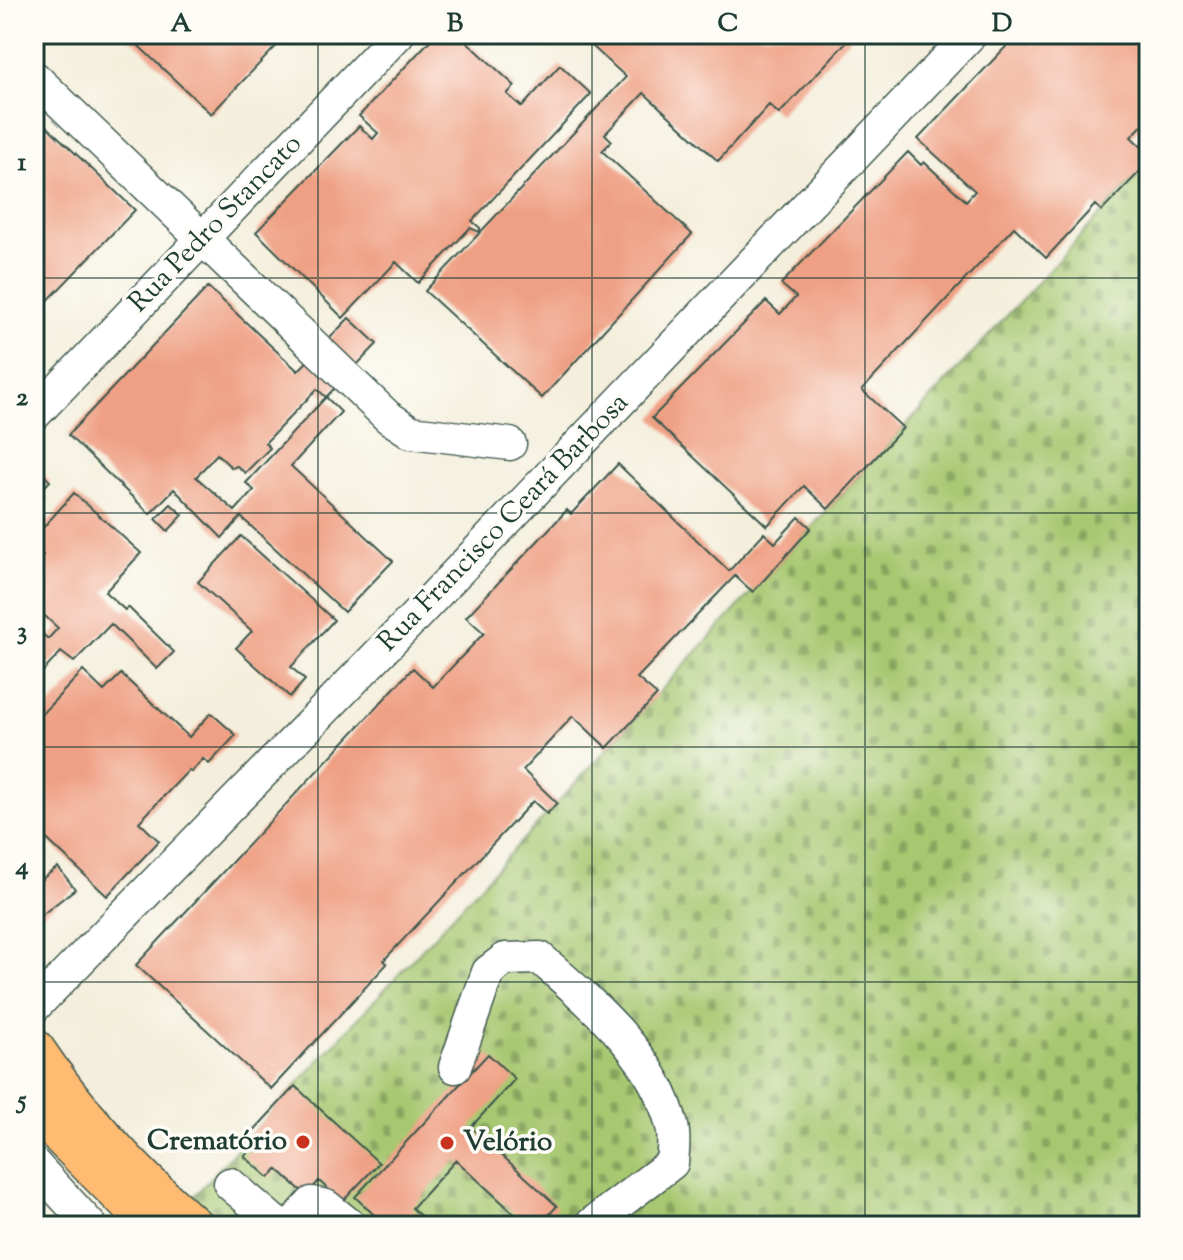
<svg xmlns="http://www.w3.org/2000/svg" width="1183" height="1260" viewBox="0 0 1183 1260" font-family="'Sorts Mill Goudy',serif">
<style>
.cemetery{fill:url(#cemetery-stones);stroke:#638252;stroke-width:2}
.building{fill:#efa084;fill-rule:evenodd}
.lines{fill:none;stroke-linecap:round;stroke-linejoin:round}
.minor-casing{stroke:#3f584d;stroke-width:35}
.major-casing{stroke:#3f584d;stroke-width:43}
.minor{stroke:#fff;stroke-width:32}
.major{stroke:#ffbb71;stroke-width:40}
.grid{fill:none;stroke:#1f3d34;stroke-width:2;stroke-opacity:0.55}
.poi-dot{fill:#c8321e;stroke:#fdfcf7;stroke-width:3}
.labels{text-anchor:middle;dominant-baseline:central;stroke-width:7;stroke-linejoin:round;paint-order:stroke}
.street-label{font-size:28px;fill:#1f3d34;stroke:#fdfcf7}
.poi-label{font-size:28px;font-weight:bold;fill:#1f3d34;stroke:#fdfcf7;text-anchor:end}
.neatline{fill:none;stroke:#1f3d34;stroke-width:3}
.grid-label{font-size:26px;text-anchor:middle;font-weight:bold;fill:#1f3d34}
</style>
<defs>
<pattern id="cemetery-stones" width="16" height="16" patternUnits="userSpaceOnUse" patternTransform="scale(2)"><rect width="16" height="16" fill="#a7c871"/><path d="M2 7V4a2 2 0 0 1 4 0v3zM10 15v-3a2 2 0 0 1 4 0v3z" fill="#87a45e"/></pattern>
</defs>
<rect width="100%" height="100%" fill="#fdfcf7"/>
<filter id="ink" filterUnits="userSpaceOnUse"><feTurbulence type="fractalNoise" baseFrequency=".0125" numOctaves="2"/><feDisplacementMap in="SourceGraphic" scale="16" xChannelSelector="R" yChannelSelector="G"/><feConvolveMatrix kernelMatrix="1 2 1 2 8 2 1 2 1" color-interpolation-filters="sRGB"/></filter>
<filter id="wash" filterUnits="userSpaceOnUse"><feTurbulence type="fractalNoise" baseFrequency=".006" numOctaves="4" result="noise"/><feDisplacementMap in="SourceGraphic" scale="32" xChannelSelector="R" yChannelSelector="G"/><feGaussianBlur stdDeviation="1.8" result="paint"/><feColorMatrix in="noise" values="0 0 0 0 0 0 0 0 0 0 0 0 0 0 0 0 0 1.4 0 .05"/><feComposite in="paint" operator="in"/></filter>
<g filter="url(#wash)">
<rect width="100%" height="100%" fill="#f4efdc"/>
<path class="cemetery" d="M 1149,162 L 1149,1226 L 223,1226 L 193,1197 Z"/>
<g id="blocks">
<path class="building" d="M 126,34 L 288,34 L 211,114 Z
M 436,34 L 469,34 L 464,39 L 515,86 L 507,94 L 522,107 L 560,65 L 591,94 L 472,221 L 480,228 L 480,232 L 470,228 L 418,283 L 396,262 L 343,318 L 256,232 L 359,126 L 373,139 L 378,133 L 359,116 Z
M 579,34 L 854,34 L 779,114 L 769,105 L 718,161 L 644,93 L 605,134 L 612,141 L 602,151 L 692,234 L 542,398 L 425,291 L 626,77 Z
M 1018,34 L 1034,45 L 1044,34 L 1149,34 L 1149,118 L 1131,137 L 1149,154 L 1149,162 L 1102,211 L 1095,205 L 1046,258 L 1014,227 L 862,390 L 903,428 L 828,509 L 804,486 L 767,526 L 652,418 L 766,301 L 780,314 L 796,297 L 781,284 L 908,152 L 921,165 L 924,162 L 966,201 L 975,191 L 918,139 Z
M 34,114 L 135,210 L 34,315 Z
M 208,287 L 298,371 L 349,318 L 377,344 L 326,397 L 341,412 L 291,466 L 393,561 L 344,612 L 241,517 L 222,538 L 174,489 L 150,514 L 68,435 ZM 317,389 L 326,397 L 246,483 L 254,490 L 235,511 L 196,477 L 217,454 L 232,468 L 237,466 L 245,473 L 270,448 L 265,443 Z
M 618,464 L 729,571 L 764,533 L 775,543 L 799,517 L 811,528 L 753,592 L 735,576 L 637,678 L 657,695 L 607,748 L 573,716 L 523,770 L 557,803 L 547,814 L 533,801 L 384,960 L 387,964 L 271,1089 L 136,965 L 413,668 L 433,687 L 484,633 L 466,617 L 567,510 L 571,514 Z
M 34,466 L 50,481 L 40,492 L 44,496 L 34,506 Z
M 74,493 L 141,553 L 105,592 L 125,610 L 128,607 L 174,652 L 157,669 L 111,624 L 74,662 L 61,652 L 34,681 L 34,626 L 48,639 L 58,628 L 34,606 L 34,564 L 43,555 L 34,547 L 34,526 L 40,531 Z
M 171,504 L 183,515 L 168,531 L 156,519 Z
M 241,536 L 334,620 L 291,667 L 305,680 L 290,697 L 236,648 L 252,631 L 198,582 Z
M 83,671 L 104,691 L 121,674 L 189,737 L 211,713 L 236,735 L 209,764 L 203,759 L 191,772 L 189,770 L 139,822 L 159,841 L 107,896 L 34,827 L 34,722 Z
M 58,867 L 75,889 L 34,921 L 34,885 Z
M 488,1054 L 515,1079 L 471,1127 L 557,1206 L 539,1226 L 513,1226 L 520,1219 L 456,1160 L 412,1208 L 431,1226 L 386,1226 L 355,1197 Z
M 295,1086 L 379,1163 L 342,1202 L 319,1181 L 306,1195 L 277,1169 L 269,1178 L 244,1156 L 254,1146 L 246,1139 Z"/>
</g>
</g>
<g filter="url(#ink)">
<use href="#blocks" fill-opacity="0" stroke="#3f584d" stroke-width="2"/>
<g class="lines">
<defs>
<path id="minor" d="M 34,77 L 388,417 L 411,432 L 510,444
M 34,415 L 398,34
M 34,1007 L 404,628 L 971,34
M 455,1067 L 488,972 L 505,959 L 540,958 C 593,1005 654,1054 672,1126 C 675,1138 673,1152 672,1163 L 589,1226
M 34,1164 L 91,1226
M 230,1184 L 279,1226
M 291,1226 L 312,1203 L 326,1206 L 351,1226"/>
<path id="major" d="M 34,1049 C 78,1115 133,1174 193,1226
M 34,1108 L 152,1226"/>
</defs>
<use href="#minor" class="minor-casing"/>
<use href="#major" class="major-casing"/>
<use href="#minor" class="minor"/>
<use href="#major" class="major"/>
</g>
</g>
<path class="grid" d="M 318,34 L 318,1226M 592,34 L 592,1226M 865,34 L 865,1226M 34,278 L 1149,278M 34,513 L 1149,513M 34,747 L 1149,747M 34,982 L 1149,982"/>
<g class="poi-dot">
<circle cx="303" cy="1142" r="8"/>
<circle cx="447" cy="1143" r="8"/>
</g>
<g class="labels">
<g class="street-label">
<text transform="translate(216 224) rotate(-46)">Rua Pedro Stancato</text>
<text transform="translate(504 523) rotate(-46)">Rua Francisco Ceará Barbosa</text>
</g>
<g class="poi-label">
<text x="287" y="1142">Crematório</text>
<text x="463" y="1143" text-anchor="start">Velório</text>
</g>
</g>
<rect width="1183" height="1260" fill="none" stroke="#fdfcf7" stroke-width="88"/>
<rect x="44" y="44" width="1095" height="1172" class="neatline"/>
<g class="grid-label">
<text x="181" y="31">A</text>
<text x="455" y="31">B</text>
<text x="728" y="31">C</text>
<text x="1002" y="31">D</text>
<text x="22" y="170">1</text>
<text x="22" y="405">2</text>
<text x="22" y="639">3</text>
<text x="22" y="874">4</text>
<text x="22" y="1108">5</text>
</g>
</svg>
